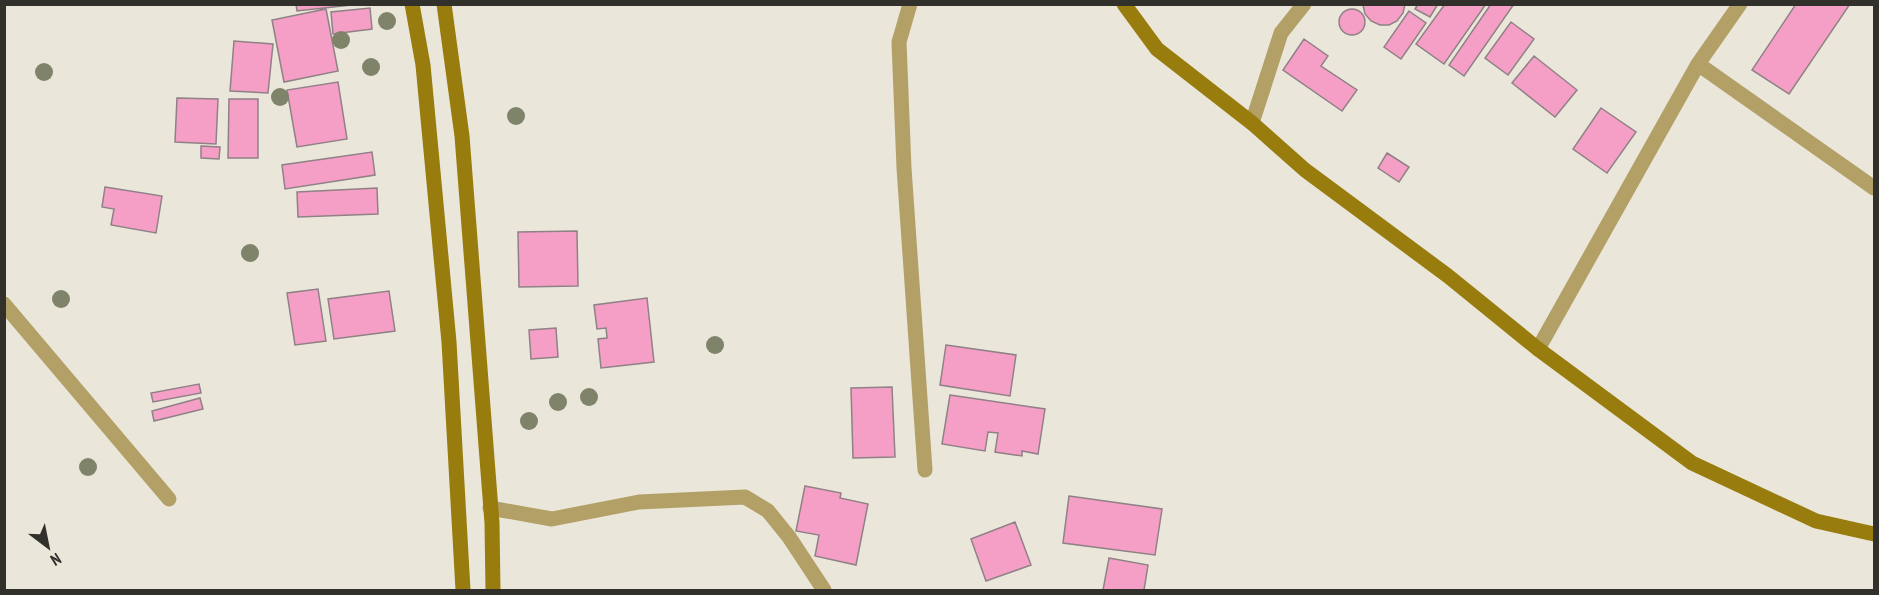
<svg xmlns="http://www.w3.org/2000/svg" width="1879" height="595" viewBox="0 0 1879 595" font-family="'PT Sans Narrow',sans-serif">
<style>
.building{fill:#f69fc6;stroke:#8f8186;stroke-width:1.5}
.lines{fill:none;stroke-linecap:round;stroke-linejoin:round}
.street{stroke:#b2a067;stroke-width:15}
.secondary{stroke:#987c0d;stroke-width:15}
.tree{fill:#7e836a}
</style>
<rect width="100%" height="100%" fill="#eae7da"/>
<path class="building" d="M 296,4 L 361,4 L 297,11 Z
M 1405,4 L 1403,13 L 1397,21 L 1389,25 L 1380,25 L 1371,21 L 1365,14 L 1363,5 Z
M 1418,4 L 1438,4 L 1430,17 L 1415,9 Z
M 1445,4 L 1486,4 L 1444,64 L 1416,44 Z
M 1491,4 L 1514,4 L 1464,76 L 1449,65 Z
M 1796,4 L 1850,4 L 1789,94 L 1752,70 Z
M 370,8 L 372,29 L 333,34 L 331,12 Z
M 326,9 L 338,71 L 284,82 L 272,20 Z
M1339 22a13 13 0 1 1 26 0a13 13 0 1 1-26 0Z
M 1409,11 L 1426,23 L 1401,59 L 1384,47 Z
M 1511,22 L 1534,39 L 1508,75 L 1485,58 Z
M 1304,39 L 1328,56 L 1321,66 L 1357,90 L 1342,111 L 1283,70 Z
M 234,41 L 273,44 L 268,93 L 230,91 Z
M 1534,56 L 1577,90 L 1555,117 L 1512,83 Z
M 338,82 L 347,139 L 297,147 L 287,90 Z
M 177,98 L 218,99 L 216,144 L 175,142 Z
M 229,99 L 258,99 L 258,158 L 228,158 Z
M 1601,108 L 1636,132 L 1607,173 L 1573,149 Z
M 201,146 L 220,147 L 219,159 L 201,158 Z
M 372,152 L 375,175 L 285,189 L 282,165 Z
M 1387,153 L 1409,167 L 1399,182 L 1378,168 Z
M 105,187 L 162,196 L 156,233 L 111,225 L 114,209 L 102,207 Z
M 377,188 L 378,214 L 298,217 L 297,192 Z
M 577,231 L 578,286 L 519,287 L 518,232 Z
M 318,289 L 326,341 L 295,345 L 287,293 Z
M 389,291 L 395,331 L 334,339 L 328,299 Z
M 647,298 L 654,362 L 601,368 L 598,339 L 607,338 L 606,328 L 597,329 L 594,305 Z
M 556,328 L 558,357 L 531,359 L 529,330 Z
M 946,345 L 1016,355 L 1010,396 L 940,385 Z
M 199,384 L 201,393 L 153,402 L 151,393 Z
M 892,387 L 895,457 L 853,458 L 851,388 Z
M 950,395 L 1045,409 L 1038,454 L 1022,451 L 1022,456 L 995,452 L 998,433 L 988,432 L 985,451 L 942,444 Z
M 200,398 L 203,409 L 154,421 L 152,411 Z
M 805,486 L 841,493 L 840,498 L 868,504 L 856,565 L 815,556 L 819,535 L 796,531 Z
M 1069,496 L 1162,509 L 1155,555 L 1063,543 Z
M 1015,522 L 1031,565 L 986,581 L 971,539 Z
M 1109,558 L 1148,565 L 1144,590 L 1103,590 Z"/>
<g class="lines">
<path class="street" d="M 910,4 L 899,42 L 904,168 L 925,470
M 1698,64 L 1874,188
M 1252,123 L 1281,33 L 1304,4
M 4,304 L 169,499
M 1538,349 L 1698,64 L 1740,4
M 490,508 L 552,519 L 639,502 L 745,497 L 768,511 L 789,537 L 824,590"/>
<path class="secondary" d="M 412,4 L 423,65 L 449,342 L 463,590
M 444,4 L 462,136 L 492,523 L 493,590
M 1124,4 L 1157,49 L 1252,123 L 1305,170 L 1448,276 L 1538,349 L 1692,463 L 1816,521 L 1874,534"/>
</g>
<g class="tree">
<circle cx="387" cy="21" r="9"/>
<circle cx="341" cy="40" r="9"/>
<circle cx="371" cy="67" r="9"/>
<circle cx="44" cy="72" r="9"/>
<circle cx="280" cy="97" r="9"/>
<circle cx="516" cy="116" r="9"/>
<circle cx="250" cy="253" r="9"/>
<circle cx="61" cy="299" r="9"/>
<circle cx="715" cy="345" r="9"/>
<circle cx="589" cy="397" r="9"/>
<circle cx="558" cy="402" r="9"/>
<circle cx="529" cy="421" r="9"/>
<circle cx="88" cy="467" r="9"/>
</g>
<rect width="1879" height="595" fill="none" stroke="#31302b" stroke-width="12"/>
<g transform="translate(48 547) rotate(148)" stroke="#eae7da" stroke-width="4.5" paint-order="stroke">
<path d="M0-4.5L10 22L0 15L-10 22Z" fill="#31302b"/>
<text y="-9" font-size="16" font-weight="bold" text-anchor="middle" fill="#31302b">N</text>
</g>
</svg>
